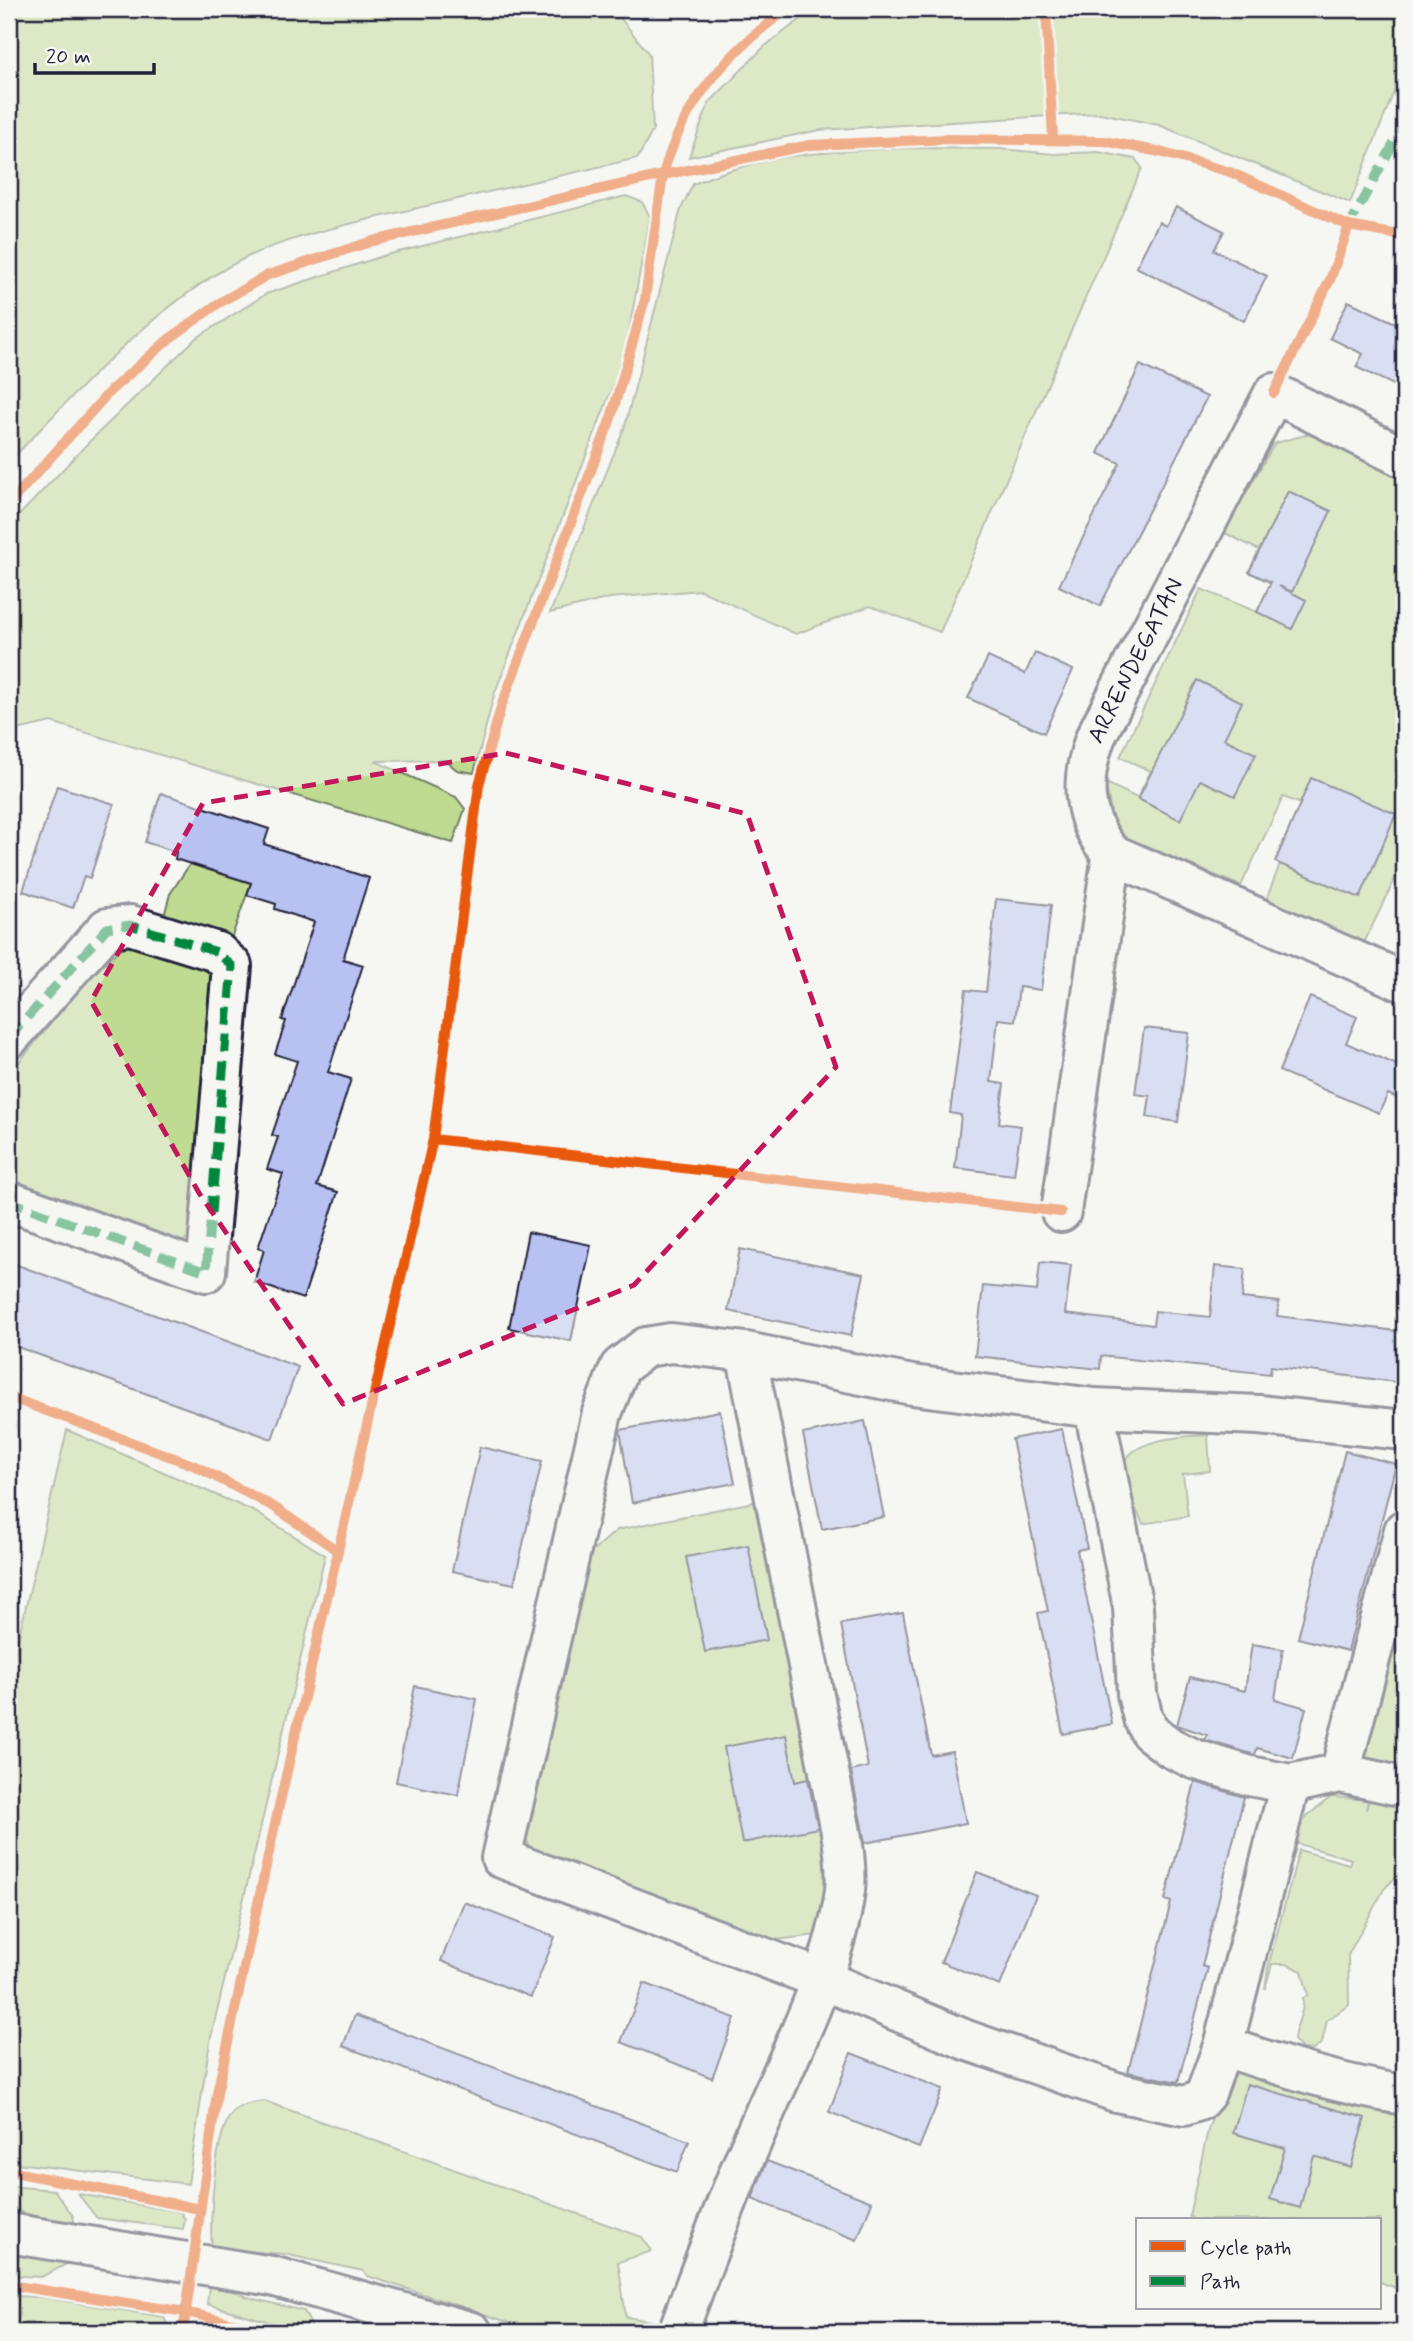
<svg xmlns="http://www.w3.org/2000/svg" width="1413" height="2341" viewBox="0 0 1413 2341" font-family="Mynerve,sans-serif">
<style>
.green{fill:#bfda91;stroke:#707e66;stroke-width:2}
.building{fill:#b7c1f2;stroke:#22223b;stroke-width:2}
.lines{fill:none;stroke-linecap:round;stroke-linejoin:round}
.minor-casing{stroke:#22223b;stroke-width:44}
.minor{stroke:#f6f6f2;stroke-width:38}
.quiet{stroke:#00873e;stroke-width:9;stroke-dasharray:18 9;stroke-linecap:butt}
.cycleway-casing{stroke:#f6f6f2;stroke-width:15}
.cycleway{stroke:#e8590c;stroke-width:10}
.marked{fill:none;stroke:#c2185b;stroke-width:5;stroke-dasharray:14 9;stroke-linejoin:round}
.labels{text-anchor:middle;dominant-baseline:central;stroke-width:6;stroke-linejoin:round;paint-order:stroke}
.street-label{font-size:24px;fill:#22223b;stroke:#f6f6f2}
</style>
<rect width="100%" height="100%" fill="#f6f6f2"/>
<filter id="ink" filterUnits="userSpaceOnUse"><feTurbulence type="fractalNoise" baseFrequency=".0143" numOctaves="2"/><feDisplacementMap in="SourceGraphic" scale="14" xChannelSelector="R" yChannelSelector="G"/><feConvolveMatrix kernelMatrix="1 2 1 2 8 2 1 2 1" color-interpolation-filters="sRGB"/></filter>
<g filter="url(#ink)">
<path class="green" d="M 9,9 L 613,9 L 649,54 L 653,130 L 638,158 C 566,174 494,191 422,207 C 370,219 307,232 258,252 C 167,291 77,391 9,462 Z
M 814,9 L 1404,9 L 1404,66 L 1350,203 L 1159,125 L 1100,113 L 820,130 L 689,157 L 709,103 L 764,47 Z
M 906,148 L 1000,149 L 1054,154 L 1098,152 L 1135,159 L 1142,168 L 940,632 L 870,606 L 796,634 L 700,590 L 610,598 L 550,613 L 625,426 L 681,209 L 693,184 C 767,152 827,152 906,148 Z
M 626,196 L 642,202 L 650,217 L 624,357 L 494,695 L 474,773 L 457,770 L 445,760 L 375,761 L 456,797 L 465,809 L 453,843 L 51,722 L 9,732 L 9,526 L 88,443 L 195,339 L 266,294 L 386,255 Z
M 1309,434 L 1404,480 L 1404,860 L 1363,945 L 1266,900 L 1280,864 L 1275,861 L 1297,812 L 1304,805 L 1283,797 L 1241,886 L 1114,833 L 1106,783 L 1137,798 L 1151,771 L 1120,757 L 1201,589 L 1257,612 L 1271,583 L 1249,572 L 1259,550 L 1223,532 L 1275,443 Z
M 190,864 L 251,883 L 231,939 L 164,916 L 170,894 Z
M 128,946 L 208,969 L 216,976 L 193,1234 L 179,1244 L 9,1188 L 9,1074 L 83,985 L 119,949 Z
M 67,1430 L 255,1512 L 325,1555 L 210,2041 L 188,2184 L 9,2162 L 9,1679 Z
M 1208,1435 L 1210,1471 L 1183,1474 L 1188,1516 L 1143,1524 C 1137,1510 1128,1497 1124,1483 C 1110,1439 1182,1436 1208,1435 Z
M 759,1501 L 837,1861 L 817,1935 L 742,1944 L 532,1853 L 523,1831 L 584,1559 L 617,1530 Z
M 1404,1579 L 1404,1782 L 1367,1768 L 1362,1751 Z
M 1372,1792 L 1404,1800 L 1404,1869 L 1384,1889 L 1348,1955 L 1349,2005 L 1327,2020 L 1322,2043 L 1313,2050 L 1302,2049 L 1294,2040 C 1295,2024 1305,2013 1303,1998 L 1308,1995 L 1302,1971 L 1286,1964 L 1272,1964 L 1265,1989 L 1268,1968 L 1299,1850 L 1349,1864 L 1351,1859 L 1291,1842 L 1307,1816 L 1331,1797 L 1368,1800 L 1366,1810 Z
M 1235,2070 L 1390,2115 L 1398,2109 L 1404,2110 L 1404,2291 L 1380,2282 L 1380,2220 L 1194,2220 L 1189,2216 L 1208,2130 L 1226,2075 Z
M 264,2101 L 642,2237 L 652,2251 L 618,2262 L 626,2317 L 662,2323 L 660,2332 L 538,2332 L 368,2276 L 363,2271 L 284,2254 L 212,2249 C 209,2222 214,2130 234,2111 C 241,2104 255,2102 264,2101 Z
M 9,2186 L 54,2190 L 73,2216 L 76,2229 L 9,2208 Z
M 78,2194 L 180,2212 L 185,2219 L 183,2229 L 97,2218 Z
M 36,2254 L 67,2256 L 67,2264 L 41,2277 L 9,2275 L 9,2256 Z
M 210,2277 L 247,2297 L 304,2311 L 311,2325 L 311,2331 L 301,2331 L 207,2304 Z
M 9,2296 L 40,2297 L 164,2317 L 170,2332 L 9,2332 Z"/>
<path class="building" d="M 1176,207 L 1224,231 L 1214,250 L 1267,276 L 1244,321 L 1136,267 L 1159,222 L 1166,226 Z
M 1348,301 L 1404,327 L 1404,390 L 1356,367 L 1363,354 L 1330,338 Z
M 1140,365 L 1207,397 L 1100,606 L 1059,586 L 1120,463 L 1098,453 Z
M 1288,491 L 1331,511 L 1292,592 L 1279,586 L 1306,600 L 1292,629 L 1257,612 L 1271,582 L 1249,572 Z
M 1035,653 L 1073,670 L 1044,733 L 968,698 L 988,657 L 1025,674 Z
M 1197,680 L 1242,702 L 1224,739 L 1256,754 L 1235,796 L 1200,780 L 1180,820 L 1138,799 Z
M 1311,778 L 1396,814 L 1360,898 L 1275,862 Z
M 57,786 L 114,804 L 90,878 L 84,876 L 73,908 L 23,891 Z
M 161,793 L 269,829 L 264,844 L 369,878 L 343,959 L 363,965 L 328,1072 L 351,1079 L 317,1186 L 338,1192 L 303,1299 L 254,1282 L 264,1250 L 258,1248 L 283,1174 L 267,1169 L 278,1137 L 272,1135 L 297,1061 L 275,1054 L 286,1021 L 282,1020 L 314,922 L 275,909 L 276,904 L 247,895 L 251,883 L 175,859 L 176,852 L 145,842 Z
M 996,899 L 1051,905 L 1041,990 L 1019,987 L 1015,1021 L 998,1019 L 991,1082 L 1004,1084 L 999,1123 L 1021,1126 L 1014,1175 L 955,1168 L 961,1115 L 950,1113 L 966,990 L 986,992 Z
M 1310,997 L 1357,1017 L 1346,1043 L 1404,1068 L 1404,1101 L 1388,1094 L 1379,1113 L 1279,1071 Z
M 1144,1028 L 1189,1033 L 1178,1122 L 1147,1117 L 1150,1096 L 1135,1094 Z
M 528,1232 L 591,1245 L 571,1341 L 509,1328 Z
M 740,1249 L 864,1274 L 851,1336 L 728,1311 Z
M 9,1262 L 298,1367 L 272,1439 L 9,1344 Z
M 1040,1262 L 1071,1265 L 1065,1314 L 1153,1325 L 1155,1311 L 1210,1317 L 1215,1266 L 1245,1269 L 1242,1298 L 1279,1302 L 1277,1316 L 1404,1332 L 1404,1383 L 1271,1366 L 1270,1374 L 1101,1356 L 1100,1369 L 975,1356 L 983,1286 L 1037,1291 Z
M 720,1411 L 735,1483 L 632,1503 L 620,1430 Z
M 865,1421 L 884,1517 L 822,1529 L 803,1434 Z
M 1062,1429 L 1087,1548 L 1077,1550 L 1112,1724 L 1063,1734 L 1038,1613 L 1048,1611 L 1012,1439 Z
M 480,1447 L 542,1461 L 514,1584 L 452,1571 Z
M 1345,1451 L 1396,1464 L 1348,1651 L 1298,1638 Z
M 748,1545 L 767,1640 L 705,1652 L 686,1557 Z
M 903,1613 L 931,1755 L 952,1751 L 966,1823 L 865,1843 L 851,1771 L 868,1767 L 841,1624 Z
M 1252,1644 L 1283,1649 L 1275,1699 L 1306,1708 L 1293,1758 L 1257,1748 L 1255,1755 L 1205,1740 L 1207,1735 L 1177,1725 L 1190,1677 L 1245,1691 Z
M 415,1686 L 477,1699 L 458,1795 L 396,1782 Z
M 786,1735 L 795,1782 L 808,1779 L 818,1828 L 742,1843 L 724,1747 Z
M 1195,1782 L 1244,1797 L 1202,1966 L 1208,1968 L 1178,2082 L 1128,2072 L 1171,1902 L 1165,1900 Z
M 977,1872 L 1036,1895 L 1000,1986 L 941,1962 Z
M 464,1902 L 555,1937 L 531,1997 L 441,1961 Z
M 644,1983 L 735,2018 L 712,2078 L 621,2042 Z
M 355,2015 L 689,2141 L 677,2172 L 343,2046 Z
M 851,2053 L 943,2089 L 919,2148 L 829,2112 Z
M 1247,2084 L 1365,2118 L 1351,2167 L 1314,2156 L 1300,2208 L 1270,2199 L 1285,2148 L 1233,2133 Z
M 767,2161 L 872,2202 L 857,2240 L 752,2199 Z"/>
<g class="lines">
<defs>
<path id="minor" d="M 1404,458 L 1274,393 L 1096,736 C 1080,779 1080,818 1112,854 L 1404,982
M 9,1038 L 107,928 L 130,925 L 217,952 L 232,966 L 206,1272 L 9,1201
M 1061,1212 L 1112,854
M 1094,1408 L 1133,1607 L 1137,1694 L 1143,1718 L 1150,1732 L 1171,1748 L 1194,1759 L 1250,1776 L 1290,1784 L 1340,1773 L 1404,1787
M 1404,1430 L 1259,1415 L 1094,1408 L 912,1385 L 746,1352 L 671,1343 L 646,1347 L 620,1367 L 602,1413 L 501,1858 L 821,1979 L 966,2040 L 1116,2092 L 1184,2106 L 1199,2101 L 1206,2093 L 1223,2046 C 1283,2067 1341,2085 1404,2095
M 1340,1773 L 1404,1530
M 1223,2046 L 1290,1784
M 9,2233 L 272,2276 L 472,2332
M 678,2332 C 701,2269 724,2206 751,2144 C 783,2067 835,1972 845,1890 C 847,1869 844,1848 840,1827 L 746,1352"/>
</defs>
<use href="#minor" class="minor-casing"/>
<use href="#minor" class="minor"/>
<path class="quiet" d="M 1347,230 L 1404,124
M 9,1038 L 107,928 L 130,925 L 217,952 L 232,966 L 206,1272 L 9,1201"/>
<defs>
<path id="cycleway" d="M 1046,9 L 1053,138
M 1274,393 L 1330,280 L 1349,226
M 9,504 L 111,390 L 169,339 L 219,303 L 268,275 L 373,241 L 663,175 C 682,104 729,50 788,9
M 433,1139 L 1061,1212
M 9,1397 L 193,1465 L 274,1507 L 338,1551
M 9,2171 L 200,2209
M 9,2285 L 186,2312 L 271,2332
M 183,2332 L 217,2093 L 279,1806 L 433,1139 L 479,785 L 501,707 L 611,418 L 645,299 L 663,175 L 810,145 L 948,139 L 1104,141 L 1160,152 L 1230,172 L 1349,226 L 1404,236"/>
</defs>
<use href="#cycleway" class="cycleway-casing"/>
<use href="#cycleway" class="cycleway"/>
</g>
</g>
<path d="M0 0H1413V2341H0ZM 506,753 L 747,814 L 836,1067 L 634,1285 L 343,1404 L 199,1193 L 91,1001 L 203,803 Z" fill="#f6f6f2" fill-opacity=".55" fill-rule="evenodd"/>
<path class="marked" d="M 506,753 L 747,814 L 836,1067 L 634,1285 L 343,1404 L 199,1193 L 91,1001 L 203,803 Z"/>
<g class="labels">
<g class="street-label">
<text transform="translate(1136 661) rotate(-63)">ARRENDEGATAN</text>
</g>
</g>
<rect width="1413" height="2341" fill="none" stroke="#f6f6f2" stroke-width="35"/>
<rect x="18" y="18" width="1378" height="2306" fill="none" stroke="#22223b" stroke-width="2.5" filter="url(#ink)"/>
<rect x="1136" y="2218" width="245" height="91" fill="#f6f6f2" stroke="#a1a1a9" stroke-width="2"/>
<rect x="1150" y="2241" width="35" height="10" fill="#e8590c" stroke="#a1a1a9" stroke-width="2"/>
<text x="1200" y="2254" font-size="21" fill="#22223b">Cycle path</text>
<rect x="1150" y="2276" width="35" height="10" fill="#00873e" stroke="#a1a1a9" stroke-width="2"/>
<text x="1200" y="2288" font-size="21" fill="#22223b">Path</text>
<path d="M35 63v10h119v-10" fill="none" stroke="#22223b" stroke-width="3.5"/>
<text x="46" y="63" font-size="21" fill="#22223b" stroke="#f6f6f2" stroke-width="5" paint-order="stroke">20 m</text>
</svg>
